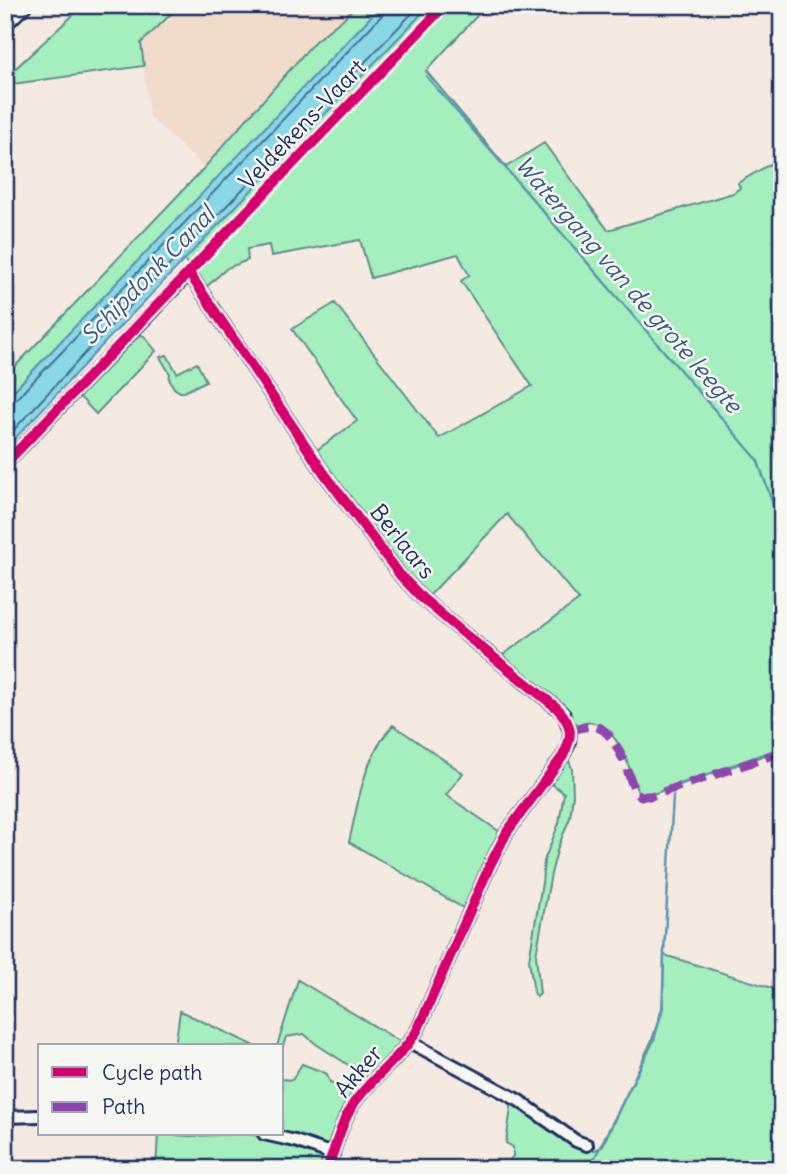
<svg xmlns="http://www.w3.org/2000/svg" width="787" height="1174" viewBox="0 0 787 1174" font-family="Delius,sans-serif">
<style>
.built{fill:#f1dccc}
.green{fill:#a5eebd;stroke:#608e8e;stroke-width:2}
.water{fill:#89d7e7;stroke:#5d94b0;stroke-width:2}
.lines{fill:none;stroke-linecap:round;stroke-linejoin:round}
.shore{stroke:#477295;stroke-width:2}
.stream{stroke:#5d94b0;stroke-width:2.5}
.minor-casing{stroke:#1b2f5e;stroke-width:16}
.major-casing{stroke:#1b2f5e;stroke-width:19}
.minor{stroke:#f6f6f2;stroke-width:10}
.major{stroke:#f6f6f2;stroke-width:14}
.quiet{stroke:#8e44ad;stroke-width:9;stroke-dasharray:18 9;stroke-linecap:butt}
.cycleway-casing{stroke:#f6f6f2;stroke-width:15}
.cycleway{stroke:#d6006c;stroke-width:10}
.labels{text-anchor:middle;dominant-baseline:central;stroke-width:5;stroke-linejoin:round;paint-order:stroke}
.street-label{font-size:23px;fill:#1b2f5e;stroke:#f6f6f2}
.water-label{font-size:24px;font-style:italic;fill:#365980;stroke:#f6f6f2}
</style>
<rect width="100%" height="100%" fill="#f4eae1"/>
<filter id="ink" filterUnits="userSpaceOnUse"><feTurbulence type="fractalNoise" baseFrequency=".0143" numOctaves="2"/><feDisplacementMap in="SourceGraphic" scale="14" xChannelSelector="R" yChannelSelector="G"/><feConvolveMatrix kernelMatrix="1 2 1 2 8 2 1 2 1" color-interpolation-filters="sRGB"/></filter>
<g filter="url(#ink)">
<path class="built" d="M 171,5 L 356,5 L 343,19 L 315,41 L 204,168 L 150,117 L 140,43 L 174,11 Z"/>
<path class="green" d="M 84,5 L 171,5 L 174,11 L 141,43 L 144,66 L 5,85 L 5,78 Z
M 356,5 L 382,5 L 5,400 L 5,377 L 204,168 L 315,41 L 343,19 Z
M 430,5 L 487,5 L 426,71 L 506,167 L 544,143 L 608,230 L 733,193 L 740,188 L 738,183 L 782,157 L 782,747 L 653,794 L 646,795 L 638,793 C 629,769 623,736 597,724 C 581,717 583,736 565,711 L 500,657 L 579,600 L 507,514 L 428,597 L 403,573 L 314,452 L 357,421 L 292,329 L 335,303 L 439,438 L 532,386 L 461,281 L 469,275 L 458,254 L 371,278 L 360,240 L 271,256 L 269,245 L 247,249 L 248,260 L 227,268 L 205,288 L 199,279 L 197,269 L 399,57 L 396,54 L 190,267 L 184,260 Z
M 136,333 L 144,336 L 156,351 L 96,414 L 78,395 Z
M 167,355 L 177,373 L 197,363 L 206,381 L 184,392 L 180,392 L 174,388 L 169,379 L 170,374 L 160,357 Z
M 393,725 L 463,773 L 446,795 L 503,834 L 485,865 L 465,909 L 349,842 C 359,800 363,759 393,725 Z
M 566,759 L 569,761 L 572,769 L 573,795 L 570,818 L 558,847 L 551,874 L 536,955 L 540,994 L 537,997 L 534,993 L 529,960 L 542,883 L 544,861 L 559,823 L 564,793 L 549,782 Z
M 664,955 L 782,991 L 782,1169 L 517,1169 L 516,1163 L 510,1160 L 513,1156 L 513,1147 L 506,1143 L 512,1100 L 582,1148 L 595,1150 L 602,1147 L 652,1040 L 662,1008 Z
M 298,980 L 404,1044 L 370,1079 L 316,1044 L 304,1034 L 286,1037 L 282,1049 L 282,1046 L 277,1046 Z
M 180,1011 L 255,1046 L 175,1046 Z
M 302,1064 L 323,1072 L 327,1074 L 330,1082 L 341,1087 L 358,1091 L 330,1146 L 325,1148 L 282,1133 L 282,1079 L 292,1080 Z
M 158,1134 L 190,1136 L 246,1134 L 267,1137 L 325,1155 L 324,1169 L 156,1169 Z"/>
<path class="water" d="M 382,5 L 430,5 L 112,335 L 5,449 L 5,400 Z"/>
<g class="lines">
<path class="shore" d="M 5,404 L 13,402 L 58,356 L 384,13 L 386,5
M 5,439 L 107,330 L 420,5"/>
<path class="stream" d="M 5,7 L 7,5
M 426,76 L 757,459 L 782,529
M 673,787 L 782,749
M 589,1169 L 654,1040 L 663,1007 L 664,952 L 673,796"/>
<defs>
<path id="minor" d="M 5,464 L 189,273 L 324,473 L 400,575 L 422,598 L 467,636 L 557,708 L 564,715 L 570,731 L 569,744 L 563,756 L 507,832 L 490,865 L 418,1029 C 402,1057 373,1076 354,1103 C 341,1122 336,1147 327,1169
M 410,1042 L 518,1100 L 576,1141 L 587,1145
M 5,1117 L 40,1116
M 264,1134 L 295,1141 L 333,1154"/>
<path id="major" d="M 5,23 L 24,5"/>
</defs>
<use href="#minor" class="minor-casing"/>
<use href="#major" class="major-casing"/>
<use href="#minor" class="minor"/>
<use href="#major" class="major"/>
<path class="quiet" d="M 570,731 C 577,729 585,726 592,726 C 616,727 628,774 635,792 L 641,796 L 651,796 L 782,752"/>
<defs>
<path id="cycleway" d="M 189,273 L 324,473 L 400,575 L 422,598 L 467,636 L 557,708 C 573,725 573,736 563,756 L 507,832 L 490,865 L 418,1029 C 402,1057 373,1076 354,1103 C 341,1122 336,1147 327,1169
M 5,464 L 445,5"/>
</defs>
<use href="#cycleway" class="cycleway-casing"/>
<use href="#cycleway" class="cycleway"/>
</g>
</g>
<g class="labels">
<g class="street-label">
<text transform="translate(302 124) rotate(-46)">Veldekens-Vaart</text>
<text transform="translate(403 541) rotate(51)">Berlaars</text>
<text transform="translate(358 1071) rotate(-50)">Akker</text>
</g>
<g class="water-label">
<text transform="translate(147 275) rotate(-46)">Schipdonk Canal</text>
<text transform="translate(629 284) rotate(49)">Watergang van de grote leegte</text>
</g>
</g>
<rect width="787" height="1174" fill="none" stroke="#f6f6f2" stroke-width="28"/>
<rect x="14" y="14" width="759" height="1146" fill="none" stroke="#1b2f5e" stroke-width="2.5" filter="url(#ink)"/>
<rect x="38" y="1044" width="245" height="91" fill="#f6f6f2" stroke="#9ea6b7" stroke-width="2"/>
<rect x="52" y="1067" width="35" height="10" fill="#d6006c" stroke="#9ea6b7" stroke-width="2"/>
<text x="102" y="1080" font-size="21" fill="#1b2f5e">Cycle path</text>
<rect x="52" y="1102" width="35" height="10" fill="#8e44ad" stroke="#9ea6b7" stroke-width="2"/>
<text x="102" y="1114" font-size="21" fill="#1b2f5e">Path</text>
</svg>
